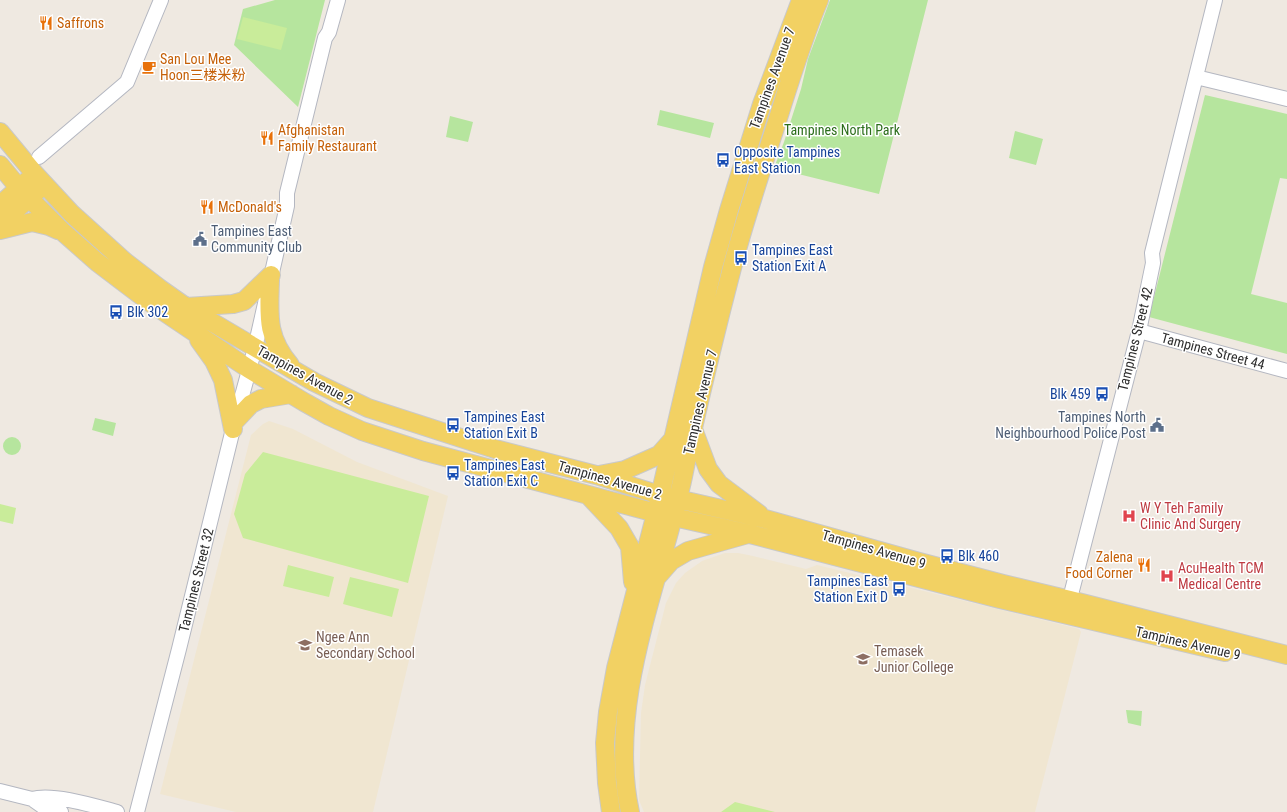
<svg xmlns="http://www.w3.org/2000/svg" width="1287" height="812" viewBox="0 0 1287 812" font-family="'Roboto Condensed','Noto Sans SC',sans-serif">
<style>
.education{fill:#f0e6d1}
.park{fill:#b6e59e}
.pitch{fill:#c9ec9a}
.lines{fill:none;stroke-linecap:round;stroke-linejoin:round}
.minor-casing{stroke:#b4b7c1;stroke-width:16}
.major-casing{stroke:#c9c9c9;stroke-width:20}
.minor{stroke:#fff;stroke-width:14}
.major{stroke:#f2d163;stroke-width:18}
.labels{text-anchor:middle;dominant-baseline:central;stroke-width:3;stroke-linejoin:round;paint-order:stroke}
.food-label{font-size:14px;fill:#c56008;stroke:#fff;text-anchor:start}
.street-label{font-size:14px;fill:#2e2e2e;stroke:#fff}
.park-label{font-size:14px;fill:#2c6e1b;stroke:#fff}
.transit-label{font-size:14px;fill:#164399;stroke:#fff;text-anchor:start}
.service-label{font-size:14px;fill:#4e5e75;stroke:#fff;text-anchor:start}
.health-label{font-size:14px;fill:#be3a42;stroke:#fff;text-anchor:start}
.education-label{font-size:14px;fill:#785e54;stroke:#fff;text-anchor:start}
</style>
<rect width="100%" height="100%" fill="#efe9e1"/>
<path class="education" d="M 269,421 L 293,429 L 357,462 L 448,496 L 373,812 L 236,812 L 160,794 L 251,435 L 263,424 Z
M 725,553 L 738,553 L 753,556 L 806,569 L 817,565 L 1079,629 L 1081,632 L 1035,812 L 644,812 L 639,800 L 641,713 L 645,685 L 666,603 L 676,583 L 685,573 L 702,561 Z"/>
<path class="park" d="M 275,0 L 325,0 L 298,107 L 234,45 L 243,9 Z
M 830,0 L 928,0 L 879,194 L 774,168 L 784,142 L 801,89 L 808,59 Z
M 1205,95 L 1287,114 L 1287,179 L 1280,178 L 1251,294 L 1287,303 L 1287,354 L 1149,317 Z
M 660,110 L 714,123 L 710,138 L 657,125 Z
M 450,116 L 473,122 L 468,142 L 446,137 Z
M 1015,131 L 1043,139 L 1036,165 L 1009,158 Z
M 95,418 L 116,423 L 113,436 L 92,430 Z
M3 446a9 9 0 1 1 18 0a9 9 0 1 1-18 0Z
M 1126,710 L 1142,711 L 1141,726 L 1128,723 Z"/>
<path class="pitch" d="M 243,17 L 287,28 L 281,50 L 237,39 Z
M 263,452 L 429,496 L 408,583 L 243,538 L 234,514 L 245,474 Z
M 0,504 L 16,508 L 13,524 L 0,521 Z
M 288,565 L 334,577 L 329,597 L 283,586 Z
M 350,577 L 399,589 L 392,617 L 343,604 Z
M 735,802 L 775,812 L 721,812 Z"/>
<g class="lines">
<defs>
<path id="minor" d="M 1196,77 L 1287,99
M 39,157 L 127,82 L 161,0
M 1139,331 L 1287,371
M 1067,610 L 1139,331 L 1153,263 L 1152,253 L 1215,0
M 0,791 L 32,799 L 42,806 L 61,812
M 32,799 C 53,793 95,806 117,812
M 137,812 L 179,649 L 233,429 L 255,348 L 287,206 L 287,193 L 325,38 L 329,32 L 338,0"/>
<path id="major" d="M 0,132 L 34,173 L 72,214 L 124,261 L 159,288 L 186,307 L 314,382 L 368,408 L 495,449 L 596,475 L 660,495 L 765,519 L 919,562 L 1003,584 L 1070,600 L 1287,655
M 0,165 L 19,188 L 63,232 L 97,262 L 151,303 L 249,369 L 304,402 L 329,416 L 362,431 L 423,451 L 656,513 L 750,534 L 1000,599 L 1225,652
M 0,205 L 27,181
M 0,224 L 38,190
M 0,230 L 32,222 L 49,226 L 58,230
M 270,280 C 269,316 266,336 290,365
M 186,307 L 233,304 L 244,301 L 271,275
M 199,340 L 214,361 L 223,380 L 233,429
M 235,421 L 251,404 L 261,399 L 291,394
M 693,429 L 708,469 L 719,484 L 759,514
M 599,475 L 625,470 L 659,455 L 674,438
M 588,495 L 619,528 L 630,547 L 633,582
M 657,577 L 671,561 L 688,551 L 748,534
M 611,812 L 607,783 L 605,743 L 608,712 L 616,668 L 656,513 L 713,267 L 729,210 L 762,104 L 801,0
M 630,812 C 607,706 656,592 680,490 C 685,470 688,449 693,428 C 705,375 718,322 732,268 C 744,222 759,177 774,131 C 788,87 801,43 819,0"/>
</defs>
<use href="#minor" class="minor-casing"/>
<use href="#major" class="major-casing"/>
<use href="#minor" class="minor"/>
<use href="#major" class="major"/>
</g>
<defs>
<symbol id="restaurant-bare" viewBox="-9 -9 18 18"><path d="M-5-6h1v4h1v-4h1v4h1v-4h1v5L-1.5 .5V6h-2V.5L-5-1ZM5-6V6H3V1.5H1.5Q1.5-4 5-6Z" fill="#e8710a" stroke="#fff" stroke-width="2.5" paint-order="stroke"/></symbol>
<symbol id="cafe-bare" viewBox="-9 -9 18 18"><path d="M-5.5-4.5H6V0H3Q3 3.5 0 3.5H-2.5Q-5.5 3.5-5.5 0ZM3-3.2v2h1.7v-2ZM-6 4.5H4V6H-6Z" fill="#e8710a" stroke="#fff" stroke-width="2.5" paint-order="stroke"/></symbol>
<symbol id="bus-bare" viewBox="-9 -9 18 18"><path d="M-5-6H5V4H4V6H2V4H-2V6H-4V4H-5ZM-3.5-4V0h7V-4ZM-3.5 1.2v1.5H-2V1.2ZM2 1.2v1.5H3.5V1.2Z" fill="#1a4fb4" stroke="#fff" stroke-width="2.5" paint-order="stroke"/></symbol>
<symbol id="civic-bare" viewBox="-9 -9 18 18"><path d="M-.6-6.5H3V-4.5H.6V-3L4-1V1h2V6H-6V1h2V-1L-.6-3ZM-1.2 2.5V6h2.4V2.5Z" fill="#5c6f8a" stroke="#fff" stroke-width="2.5" paint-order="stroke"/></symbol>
<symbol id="hospital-bare" viewBox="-9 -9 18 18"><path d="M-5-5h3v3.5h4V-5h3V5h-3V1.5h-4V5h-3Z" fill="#e0444e" stroke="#fff" stroke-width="2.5" paint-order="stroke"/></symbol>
<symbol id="school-bare" viewBox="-9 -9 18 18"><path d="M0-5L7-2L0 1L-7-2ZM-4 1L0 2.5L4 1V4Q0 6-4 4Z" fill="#8d6e63" stroke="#fff" stroke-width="2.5" paint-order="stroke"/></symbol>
<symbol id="university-bare" viewBox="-9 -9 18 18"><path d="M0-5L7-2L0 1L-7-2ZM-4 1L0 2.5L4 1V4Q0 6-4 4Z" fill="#8d6e63" stroke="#fff" stroke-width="2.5" paint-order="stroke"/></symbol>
</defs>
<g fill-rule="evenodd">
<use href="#restaurant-bare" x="36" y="13" width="20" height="20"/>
<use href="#cafe-bare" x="139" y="57" width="20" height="20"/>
<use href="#restaurant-bare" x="257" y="128" width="20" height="20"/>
<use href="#bus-bare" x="713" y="150" width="20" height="20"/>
<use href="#restaurant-bare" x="197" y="197" width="20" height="20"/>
<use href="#civic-bare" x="190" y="229" width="20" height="20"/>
<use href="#bus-bare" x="731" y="248" width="20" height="20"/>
<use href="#bus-bare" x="106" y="302" width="20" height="20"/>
<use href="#bus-bare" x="1092" y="384" width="20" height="20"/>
<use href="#bus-bare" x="443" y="415" width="20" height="20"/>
<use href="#civic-bare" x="1147" y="415" width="20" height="20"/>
<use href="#bus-bare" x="443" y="463" width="20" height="20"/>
<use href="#hospital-bare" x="1119" y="506" width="20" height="20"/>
<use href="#bus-bare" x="937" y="546" width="20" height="20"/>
<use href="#restaurant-bare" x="1134" y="555" width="20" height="20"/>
<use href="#hospital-bare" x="1157" y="566" width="20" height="20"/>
<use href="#bus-bare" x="889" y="579" width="20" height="20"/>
<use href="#school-bare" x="295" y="635" width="20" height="20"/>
<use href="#university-bare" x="853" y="649" width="20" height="20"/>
</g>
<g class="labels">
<g class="food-label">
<text x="57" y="23">Saffrons</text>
<text x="160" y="59">San Lou Mee<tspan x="160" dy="16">Hoon三楼米粉</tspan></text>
<text x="278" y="130">Afghanistan<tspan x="278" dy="16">Family Restaurant</tspan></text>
<text x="218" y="207">McDonald's</text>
<text x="1133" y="557" text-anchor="end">Zalena<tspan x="1133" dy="16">Food Corner</tspan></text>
</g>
<g class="street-label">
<text transform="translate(772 78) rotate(-70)">Tampines Avenue 7</text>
<text transform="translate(1135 339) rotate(-76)">Tampines Street 42</text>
<text transform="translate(1213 351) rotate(15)">Tampines Street 44</text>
<text transform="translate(305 375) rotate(29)">Tampines Avenue 2</text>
<text transform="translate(700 402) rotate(-77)">Tampines Avenue 7</text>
<text transform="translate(610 480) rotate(16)">Tampines Avenue 2</text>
<text transform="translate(874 549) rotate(16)">Tampines Avenue 9</text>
<text transform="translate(196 580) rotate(-76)">Tampines Street 32</text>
<text transform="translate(1188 643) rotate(13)">Tampines Avenue 9</text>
</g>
<g class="park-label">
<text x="842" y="130">Tampines North Park</text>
</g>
<g class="transit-label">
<text x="734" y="152">Opposite Tampines<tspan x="734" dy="16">East Station</tspan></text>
<text x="752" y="250">Tampines East<tspan x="752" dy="16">Station Exit A</tspan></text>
<text x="127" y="312">Blk 302</text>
<text x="1091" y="394" text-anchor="end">Blk 459</text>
<text x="464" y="417">Tampines East<tspan x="464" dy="16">Station Exit B</tspan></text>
<text x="464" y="465">Tampines East<tspan x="464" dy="16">Station Exit C</tspan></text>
<text x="958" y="556">Blk 460</text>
<text x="888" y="581" text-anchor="end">Tampines East<tspan x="888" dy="16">Station Exit D</tspan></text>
</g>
<g class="service-label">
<text x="211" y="231">Tampines East<tspan x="211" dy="16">Community Club</tspan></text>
<text x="1146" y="417" text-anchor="end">Tampines North<tspan x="1146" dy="16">Neighbourhood Police Post</tspan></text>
</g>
<g class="health-label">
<text x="1140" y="508">W Y Teh Family<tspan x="1140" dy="16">Clinic And Surgery</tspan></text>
<text x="1178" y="568">AcuHealth TCM<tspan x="1178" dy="16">Medical Centre</tspan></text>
</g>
<g class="education-label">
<text x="316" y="637">Ngee Ann<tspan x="316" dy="16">Secondary School</tspan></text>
<text x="874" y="651">Temasek<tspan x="874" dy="16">Junior College</tspan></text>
</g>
</g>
</svg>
